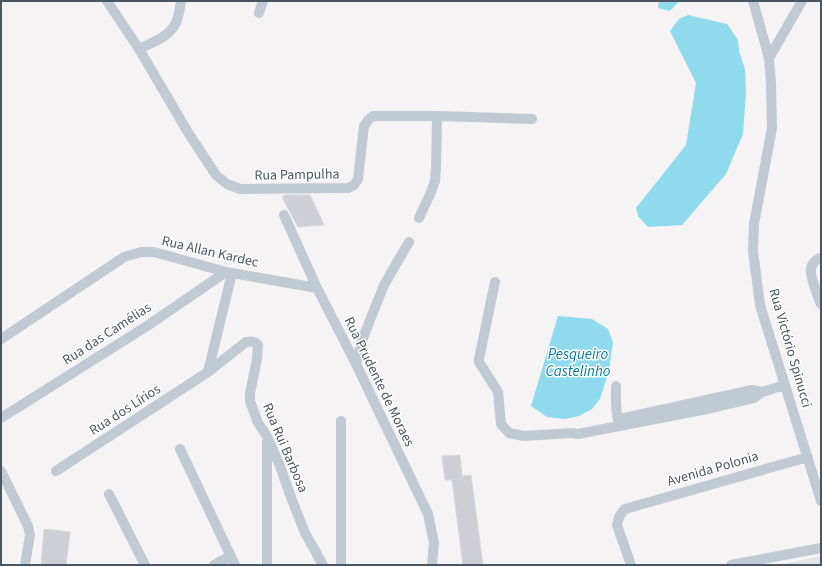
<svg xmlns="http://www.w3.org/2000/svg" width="822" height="566" viewBox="0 0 822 566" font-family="'Source Sans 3',sans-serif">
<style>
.education{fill:#e6e4e5}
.water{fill:#90daee}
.building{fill:#cdcfd5;stroke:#d7d9de}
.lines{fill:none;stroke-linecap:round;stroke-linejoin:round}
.minor{stroke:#c1cad2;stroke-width:10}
.labels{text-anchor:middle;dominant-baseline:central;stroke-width:3;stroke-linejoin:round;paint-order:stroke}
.street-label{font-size:14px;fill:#4a5661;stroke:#fff}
.water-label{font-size:15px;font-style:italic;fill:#0c7c9b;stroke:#fff}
</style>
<rect width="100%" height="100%" fill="#f5f3f3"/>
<path class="education" d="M 821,556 L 821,565 L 784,565 L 784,564 Z"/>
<path class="water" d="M 659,1 L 679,1 L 670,11 L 658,8 Z
M 688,15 L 727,24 L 738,40 L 739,51 L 745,69 L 746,92 L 743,134 L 726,174 L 682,225 L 648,227 L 638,216 L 636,208 L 686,145 L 696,83 L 670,31 L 679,19 Z
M 558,316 L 592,319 L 608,329 L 613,342 L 609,371 L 600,399 L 592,409 L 579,416 L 565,419 L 547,417 L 531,406 Z"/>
<path class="building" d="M 285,195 L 310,195 L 324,225 L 298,227 L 282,197 Z
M 460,455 L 462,476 L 471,475 L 483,565 L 463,565 L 452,480 L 445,480 L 442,456 Z
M 44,529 L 70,532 L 66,565 L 41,565 Z"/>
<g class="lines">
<path class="minor" d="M 107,1 L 139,49 L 189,134 L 216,175 L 227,184 L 240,189 L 348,188 L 354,185 L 358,179 L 364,126 L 369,119 L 373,116 L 437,116 L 532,119
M 753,1 L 769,58 L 771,83 L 772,128 L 754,224 L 753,251 L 760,305 L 821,501
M 259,13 L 263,1
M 139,49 C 153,42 172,36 177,20 C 179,14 180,7 181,1
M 769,58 L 802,1
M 284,215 L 317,288 L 356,364 L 428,514 L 434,543 L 432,565
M 419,218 L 431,192 L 435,181 L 436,168 L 437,116
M 821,258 C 816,259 811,264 811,270 C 810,275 818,298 821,304
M 495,282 L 479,359 L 479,362 L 498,392 L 501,424 L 509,433 L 524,436 L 572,433 L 578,434 L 712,408 L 754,398 L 762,392 L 785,385
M 1,339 L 124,257 L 141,252 L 154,252 L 226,272 L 317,288
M 356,364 L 363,338 L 384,285 L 409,242
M 208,372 L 232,273
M 616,386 C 616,400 615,413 620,426
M 1,418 L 147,326 L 226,272
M 620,419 L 752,390 L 762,392
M 267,441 L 267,565
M 180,449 L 235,565
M 1,471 L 28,526 L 30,535 L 25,565
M 56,471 L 208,372 L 246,342 C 251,341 254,341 258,345 L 257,359 L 250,393 L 250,401 L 258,423 L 267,436 L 280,466 L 292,500 L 305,533 L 323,565
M 109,494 L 145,565
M 214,565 L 231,556
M 341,565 L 341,421
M 631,565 L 617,525 C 618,518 620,514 625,509 L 808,457
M 731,565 L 821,548"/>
</g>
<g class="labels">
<g class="street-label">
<text transform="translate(297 175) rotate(-1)">Rua Pampulha</text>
<text transform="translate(210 252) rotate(13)">Rua Allan Kardec</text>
<text transform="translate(107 334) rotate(-33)">Rua das Camélias</text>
<text transform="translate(790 348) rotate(74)">Rua Victório Spinucci</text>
<text transform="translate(379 382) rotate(64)">Rua Prudente de Moraes</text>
<text transform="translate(125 410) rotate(-33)">Rua dos Lírios</text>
<text transform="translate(285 448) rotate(67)">Rua Rui Barbosa</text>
<text transform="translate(713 469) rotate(-16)">Avenida Polonia</text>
</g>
<g class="water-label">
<text x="578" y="354">Pesqueiro<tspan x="578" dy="17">Castelinho</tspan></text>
</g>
</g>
<rect width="822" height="566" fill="none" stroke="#4a5661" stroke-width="4"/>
</svg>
